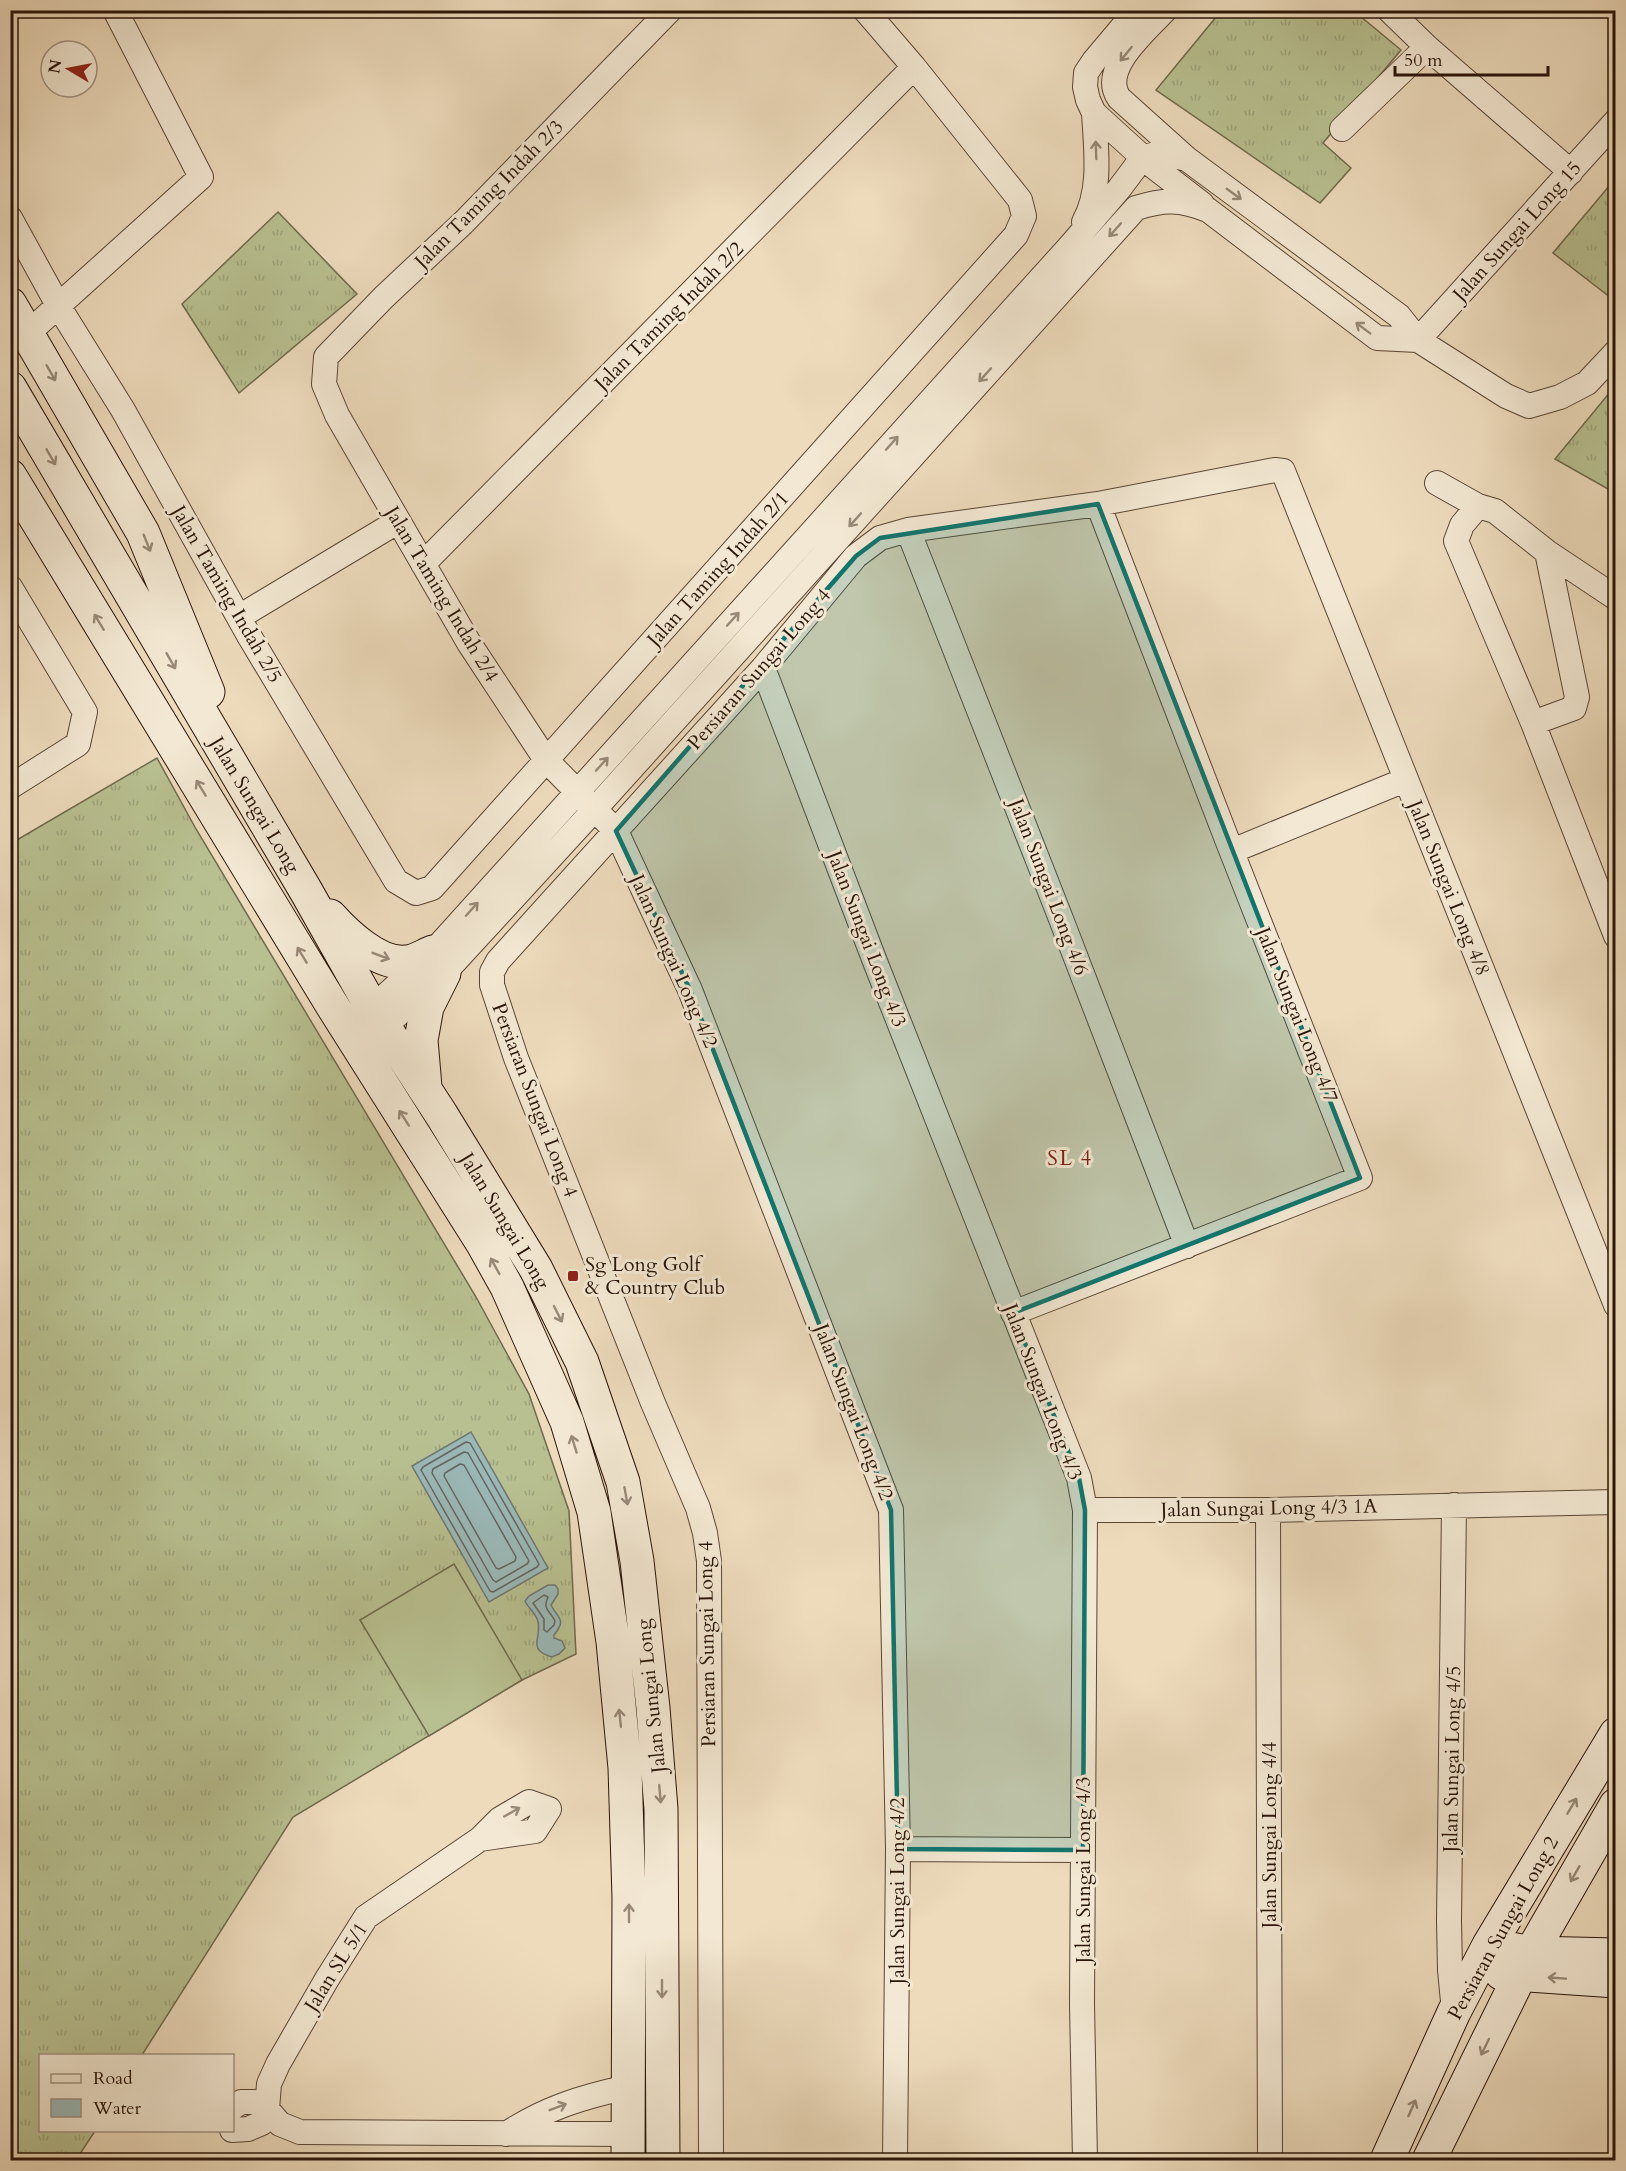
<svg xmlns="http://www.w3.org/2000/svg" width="1626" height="2171" viewBox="0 0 1626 2171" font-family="Cardo,serif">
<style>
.grass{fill:url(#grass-tufts);stroke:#706a4d;stroke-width:1.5}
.pitch{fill:#b8c091;stroke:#706a4d;stroke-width:1.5}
.water{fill:#9bb9b8;stroke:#6d7772;stroke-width:1.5}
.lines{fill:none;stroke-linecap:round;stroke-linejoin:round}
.shore{stroke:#626660;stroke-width:1.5}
.street-casing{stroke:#5a4636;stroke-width:26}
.secondary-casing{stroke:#291409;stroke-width:35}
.street{stroke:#f3e8d3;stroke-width:24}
.secondary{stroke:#f3e8d3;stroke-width:33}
.oneway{stroke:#988978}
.marked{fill:#0f766e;fill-opacity:0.2;stroke:#0f766e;stroke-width:4.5;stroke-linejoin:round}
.poi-dot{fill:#8f2418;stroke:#f3e8d3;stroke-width:2}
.labels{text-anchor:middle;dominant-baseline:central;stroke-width:6;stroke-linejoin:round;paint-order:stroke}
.street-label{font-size:20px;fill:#291409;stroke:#f3e8d3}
.poi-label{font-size:20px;fill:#291409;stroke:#f3e8d3;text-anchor:start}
.neighbourhood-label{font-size:21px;letter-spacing:1.5px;fill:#7a1f14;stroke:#f3e8d3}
</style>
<defs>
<pattern id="grass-tufts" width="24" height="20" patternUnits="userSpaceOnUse" patternTransform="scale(1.5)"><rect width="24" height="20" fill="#b8c091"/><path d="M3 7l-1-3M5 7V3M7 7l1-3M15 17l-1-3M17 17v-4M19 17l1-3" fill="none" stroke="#9ea47c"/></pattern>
</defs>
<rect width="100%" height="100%" fill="#eddbbc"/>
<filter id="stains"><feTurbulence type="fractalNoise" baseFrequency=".00333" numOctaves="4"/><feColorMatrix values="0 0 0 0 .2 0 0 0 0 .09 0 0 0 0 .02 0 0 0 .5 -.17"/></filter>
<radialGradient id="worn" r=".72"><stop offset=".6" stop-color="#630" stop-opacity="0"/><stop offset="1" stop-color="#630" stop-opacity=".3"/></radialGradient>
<path class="grass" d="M 1221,11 L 1354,11 L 1401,50 L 1323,143 L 1351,168 L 1320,203 L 1156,90 Z
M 1615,179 L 1615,301 L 1553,253 Z
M 278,212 L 357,294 L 239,393 L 182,304 Z
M 1615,386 L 1615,493 L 1555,459 Z
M 157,758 L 196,829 L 476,1297 L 529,1394 L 569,1511 L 576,1654 L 522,1680 L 293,1817 L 142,2055 L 40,2056 L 40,2130 L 95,2131 L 76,2160 L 11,2160 L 10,844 Z"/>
<path class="pitch" d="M 454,1564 L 522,1680 L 429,1736 L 360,1620 Z"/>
<path class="water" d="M 471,1432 L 548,1568 L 489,1602 L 412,1466 Z
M 548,1585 L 555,1585 L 558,1589 L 558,1594 L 551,1605 C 558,1619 567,1619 554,1635 L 554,1638 L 562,1641 L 565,1648 L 559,1654 L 552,1657 C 526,1649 542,1639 538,1622 C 537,1614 528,1608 525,1601 L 529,1596 Z"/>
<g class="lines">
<path class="shore" d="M 466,1442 L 470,1443 L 539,1564 L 537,1567 L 493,1592 L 490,1591 L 421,1470 L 423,1467 Z
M 464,1452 L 468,1453 L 529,1561 L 527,1564 L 496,1582 L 493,1580 L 432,1473 L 433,1469 Z
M 460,1464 L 464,1465 L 516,1557 L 515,1561 L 499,1569 L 496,1568 L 444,1476 L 445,1473 Z
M 544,1595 L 548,1597 C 542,1610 550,1610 555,1621 L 554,1625 L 547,1632 L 544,1630 L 544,1619 L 533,1603 Z"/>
<defs>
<path id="street" d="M 670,10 L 464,222 L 384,297 L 326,357 L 324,384 L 337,415 L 469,643 L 546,760 L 616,831 L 690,990 L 891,1510 L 898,1849 L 895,2160
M 1137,10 L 1094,61 L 1086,73 L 1085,87 L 1088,100 L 1094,113 L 1149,163 L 1202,204
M 1165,10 C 1146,31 1099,69 1119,98 L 1187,159 L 1399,316 L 1418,340 L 1506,396 L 1529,406 L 1560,397 L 1587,383 L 1616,352
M 1389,10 L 1427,47 L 1571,172
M 1342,129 L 1427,47
M 10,218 L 59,307 L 123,410 L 248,634 L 396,881 L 416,893 L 432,888 L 1016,235 L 1024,216 L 1020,200 L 914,67 L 865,10
M 1084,222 C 1102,189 1096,150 1094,113
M 28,333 L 201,177 L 115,10
M 1418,340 L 1616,121
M 1437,483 L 1478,506
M 908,530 L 1061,919 L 1187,1246
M 423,564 L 914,67
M 10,587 L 85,712 L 78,744 L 10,787
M 1616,598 L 1547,552 L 1495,511 L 1478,506 L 1462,525 L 1456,541 L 1533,723 L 1616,936
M 239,617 L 397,522
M 763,668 L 874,959 L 1079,1478 L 1085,1510 L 1082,2004 L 1085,2160
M 1533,723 L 1574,708 L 1577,697 L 1547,552
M 1232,851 L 1405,780
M 372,1008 L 433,952 L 1071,245 L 1119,189 L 1143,157 L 1161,153 L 1187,159
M 384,1027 L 448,969 L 594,810 L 1136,208 C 1165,199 1179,199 1208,210 L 1377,338 L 1418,340
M 1013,1313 L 1360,1178 L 1226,837 L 1098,504
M 1454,1505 L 1449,1921 L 1450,1970 L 1454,2012
M 1085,1510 L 1268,1510 L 1616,1502
M 1268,1510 L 1270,2160
M 898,1849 L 1083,1850
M 232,2108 L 241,2102 L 254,2102 L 267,2109 L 280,2124 L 300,2132 L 628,2134
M 232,2130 L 248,2129 L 262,2123 L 267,2109 L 269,2084 L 278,2064 L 327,1979 L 366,1917 L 480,1839 L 500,1819 L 529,1802 L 549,1809 L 535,1831 L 480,1839
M 506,2134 C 546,2108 582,2097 628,2087
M 711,2160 L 709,1561 L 705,1533 L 698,1508 L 653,1403 L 516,1058 L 492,985 L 492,972 L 498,961 L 763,668 L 856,556 L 880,538 L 908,530 L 1098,504 L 1275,470 L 1283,471 L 1616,1305"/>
<path id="secondary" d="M 10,304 L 143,533 L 208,692
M 10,388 L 306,891 L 372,1008 L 441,1114 L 536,1269 L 582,1362 L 623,1482 L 637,1561 L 653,1708 L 661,1809 L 663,2160
M 10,476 L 332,1005 L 483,1244 L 507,1287 L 567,1422 L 594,1512 L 613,1642 L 625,1768 L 629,1898 L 628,2160
M 330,916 C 347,935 379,965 406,962 C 414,962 425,955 433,952
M 425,1087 L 421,1040 L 427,1007 L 444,973
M 1511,1949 L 1531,1953 L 1616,1955
M 1501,1973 L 1616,1981
M 1387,2160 L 1454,2012 L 1489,1945 L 1616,1734
M 1429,2160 L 1531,1953 L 1616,1805"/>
</defs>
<use href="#street" class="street-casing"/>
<use href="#secondary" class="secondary-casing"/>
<use href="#street" class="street"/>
<use href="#secondary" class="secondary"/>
</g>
<defs><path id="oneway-shaft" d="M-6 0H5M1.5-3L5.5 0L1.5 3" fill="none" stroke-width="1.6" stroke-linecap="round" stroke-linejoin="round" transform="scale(1.5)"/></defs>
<g class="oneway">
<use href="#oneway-shaft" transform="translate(1126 54) rotate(129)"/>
<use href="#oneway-shaft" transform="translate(1096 150) rotate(-92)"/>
<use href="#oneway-shaft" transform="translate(1234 194) rotate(36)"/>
<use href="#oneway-shaft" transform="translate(1115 230) rotate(132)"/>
<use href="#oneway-shaft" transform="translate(1363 328) rotate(-143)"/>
<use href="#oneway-shaft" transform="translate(51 373) rotate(60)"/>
<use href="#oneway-shaft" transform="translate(985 375) rotate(132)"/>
<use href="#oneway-shaft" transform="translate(892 443) rotate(-48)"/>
<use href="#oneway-shaft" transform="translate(51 457) rotate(60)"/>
<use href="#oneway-shaft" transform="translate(855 520) rotate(132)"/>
<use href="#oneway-shaft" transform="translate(147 543) rotate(68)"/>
<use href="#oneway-shaft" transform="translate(733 619) rotate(-48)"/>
<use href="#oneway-shaft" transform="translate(99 622) rotate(-121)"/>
<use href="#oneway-shaft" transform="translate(171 661) rotate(60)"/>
<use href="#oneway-shaft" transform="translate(602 764) rotate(-48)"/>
<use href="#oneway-shaft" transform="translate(201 788) rotate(-121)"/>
<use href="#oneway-shaft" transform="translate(472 909) rotate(-48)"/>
<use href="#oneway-shaft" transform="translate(302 955) rotate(-121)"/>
<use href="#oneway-shaft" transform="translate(381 956) rotate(21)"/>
<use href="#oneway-shaft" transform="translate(404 1118) rotate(-123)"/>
<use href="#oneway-shaft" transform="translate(495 1266) rotate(-119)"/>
<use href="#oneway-shaft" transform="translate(558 1314) rotate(63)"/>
<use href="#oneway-shaft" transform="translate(574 1444) rotate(-107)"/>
<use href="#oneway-shaft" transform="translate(626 1496) rotate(80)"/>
<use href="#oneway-shaft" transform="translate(620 1718) rotate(-96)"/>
<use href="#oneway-shaft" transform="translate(660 1794) rotate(85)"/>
<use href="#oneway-shaft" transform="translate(1572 1806) rotate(-59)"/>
<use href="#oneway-shaft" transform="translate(512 1812) rotate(-30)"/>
<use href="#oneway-shaft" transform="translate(1575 1874) rotate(120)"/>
<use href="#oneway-shaft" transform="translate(629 1913) rotate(-90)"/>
<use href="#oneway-shaft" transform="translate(1557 1978) rotate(-176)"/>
<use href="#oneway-shaft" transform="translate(662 1989) rotate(90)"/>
<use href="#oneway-shaft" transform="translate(1485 2047) rotate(116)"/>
<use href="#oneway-shaft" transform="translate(558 2107) rotate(-21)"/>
<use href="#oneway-shaft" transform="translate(1412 2108) rotate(-66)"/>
</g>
<path class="marked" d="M 1098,504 L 1360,1178 L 1013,1313 L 1079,1478 L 1085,1510 L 1083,1850 L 898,1849 L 891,1510 L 690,990 L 616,831 L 856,556 L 880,538 Z"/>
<rect class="poi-dot" x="567" y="1270" width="12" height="12" rx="3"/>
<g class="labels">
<g class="street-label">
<text transform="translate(489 194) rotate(-45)">Jalan Taming Indah 2/3</text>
<text transform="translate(1517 231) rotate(-48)">Jalan Sungai Long 15</text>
<text transform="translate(669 316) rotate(-45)">Jalan Taming Indah 2/2</text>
<text transform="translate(718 569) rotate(-48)">Jalan Taming Indah 2/1</text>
<text transform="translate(227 594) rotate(60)">Jalan Taming Indah 2/5</text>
<text transform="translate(442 594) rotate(59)">Jalan Taming Indah 2/4</text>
<text transform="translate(759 669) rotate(-49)">Persiaran Sungai Long 4</text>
<text transform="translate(255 805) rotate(59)">Jalan Sungai Long</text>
<text transform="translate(1049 887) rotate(69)">Jalan Sungai Long 4/6</text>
<text transform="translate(1449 888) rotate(68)">Jalan Sungai Long 4/8</text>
<text transform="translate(867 939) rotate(69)">Jalan Sungai Long 4/3</text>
<text transform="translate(674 961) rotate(66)">Jalan Sungai Long 4/2</text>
<text transform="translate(1297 1015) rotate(68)">Jalan Sungai Long 4/7</text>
<text transform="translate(535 1100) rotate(69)">Persiaran Sungai Long 4</text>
<text transform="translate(505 1221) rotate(59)">Jalan Sungai Long</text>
<text transform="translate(1043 1392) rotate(69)">Jalan Sungai Long 4/3</text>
<text transform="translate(854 1412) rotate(69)">Jalan Sungai Long 4/2</text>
<text transform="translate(1269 1508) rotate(-1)">Jalan Sungai Long 4/3 1A</text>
<text transform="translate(707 1644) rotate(-91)">Persiaran Sungai Long 4</text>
<text transform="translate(651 1696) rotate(-96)">Jalan Sungai Long</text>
<text transform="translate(1452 1759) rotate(-89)">Jalan Sungai Long 4/5</text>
<text transform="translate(1269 1835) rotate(-90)">Jalan Sungai Long 4/4</text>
<text transform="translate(1083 1870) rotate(-90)">Jalan Sungai Long 4/3</text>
<text transform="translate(897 1891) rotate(-90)">Jalan Sungai Long 4/2</text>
<text transform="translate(1503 1928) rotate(-61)">Persiaran Sungai Long 2</text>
<text transform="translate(336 1967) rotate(-58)">Jalan SL 5/1</text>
</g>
<g class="poi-label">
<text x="585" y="1264">Sg Long Golf<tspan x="585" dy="23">&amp; Country Club</tspan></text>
</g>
<g class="neighbourhood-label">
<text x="1070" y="1158">SL 4</text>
</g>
</g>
<rect width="1626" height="2171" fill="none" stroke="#eddbbc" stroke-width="36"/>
<rect x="12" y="12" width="1602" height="2147" fill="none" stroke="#291409" stroke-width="3"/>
<rect x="18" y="18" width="1590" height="2135" fill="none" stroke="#291409" stroke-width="1.5"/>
<rect x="39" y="2054" width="195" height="78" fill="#f3e8d3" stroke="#a29382" stroke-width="1.5"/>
<rect x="51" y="2074" width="30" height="9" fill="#f3e8d3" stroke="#a29382" stroke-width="1.5"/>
<text x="93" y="2084" font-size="18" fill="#291409">Road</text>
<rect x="51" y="2099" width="30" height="18" fill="#9bb9b8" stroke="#a29382" stroke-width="1.5"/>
<text x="93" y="2114" font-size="18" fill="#291409">Water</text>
<g transform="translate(69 69) rotate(280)"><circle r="28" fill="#f3e8d3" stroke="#a29382" stroke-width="1.5"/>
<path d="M0-4.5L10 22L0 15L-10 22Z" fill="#8f2418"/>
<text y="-9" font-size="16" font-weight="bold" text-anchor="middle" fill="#291409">N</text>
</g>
<path d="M1395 66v9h153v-9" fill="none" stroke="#291409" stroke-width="3"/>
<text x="1404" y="66" font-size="18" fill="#291409" stroke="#f3e8d3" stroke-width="4.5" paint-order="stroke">50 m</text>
<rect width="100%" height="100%" filter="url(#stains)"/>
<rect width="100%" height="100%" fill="url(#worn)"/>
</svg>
